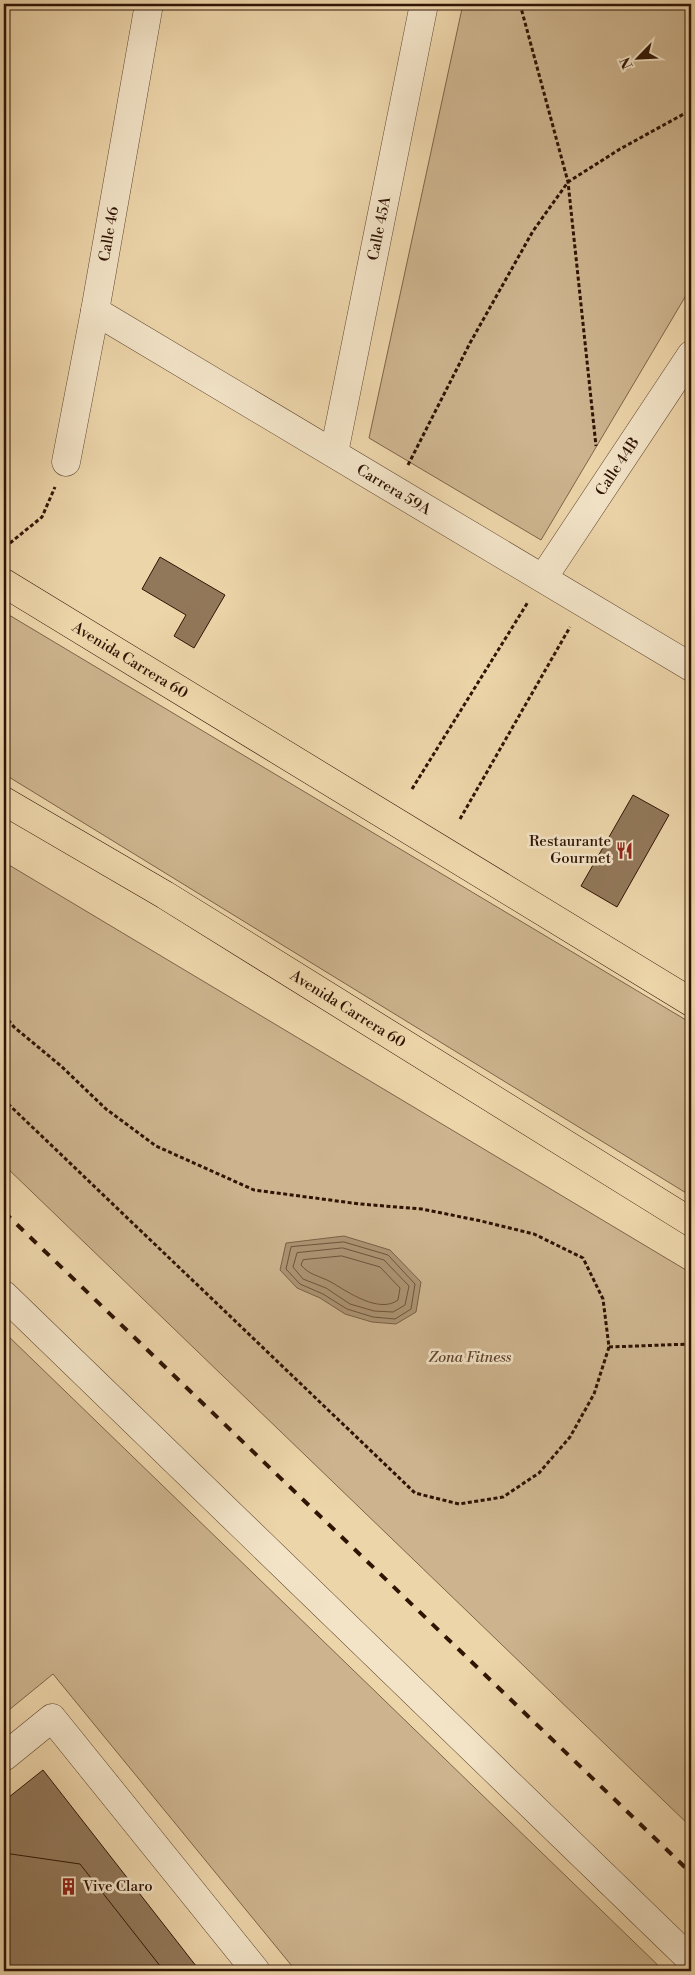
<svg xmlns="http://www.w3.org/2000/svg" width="695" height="1975" viewBox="0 0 695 1975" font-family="'Libre Bodoni',serif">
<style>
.green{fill:#cdb48e;stroke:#7e6449}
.water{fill:#ac9372;stroke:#7a6046}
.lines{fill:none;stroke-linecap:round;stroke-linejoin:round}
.shore{stroke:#6e543b;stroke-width:1}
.building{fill:#92785a;stroke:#2f1404}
.minor-casing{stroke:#5e442e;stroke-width:29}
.major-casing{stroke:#2f1404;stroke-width:29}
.path{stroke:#2f1404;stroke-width:3;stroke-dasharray:4 2.5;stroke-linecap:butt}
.minor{stroke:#f3e4c8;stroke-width:28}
.major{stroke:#edd5aa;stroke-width:28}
.rail{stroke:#2f1404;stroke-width:4;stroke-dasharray:9 9;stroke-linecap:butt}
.labels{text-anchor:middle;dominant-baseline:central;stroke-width:5;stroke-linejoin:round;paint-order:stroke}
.street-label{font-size:15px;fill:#2f1404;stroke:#f3e4c8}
.poi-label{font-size:15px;fill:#2f1404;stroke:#f3e4c8;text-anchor:end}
.park-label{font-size:15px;font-style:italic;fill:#5e442d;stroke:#f3e4c8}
</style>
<rect width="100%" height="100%" fill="#edd5aa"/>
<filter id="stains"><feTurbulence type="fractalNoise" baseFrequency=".004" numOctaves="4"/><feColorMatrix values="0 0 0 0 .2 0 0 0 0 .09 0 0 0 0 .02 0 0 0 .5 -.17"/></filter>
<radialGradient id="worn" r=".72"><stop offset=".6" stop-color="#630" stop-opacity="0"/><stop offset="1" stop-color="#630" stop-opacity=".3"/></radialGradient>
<path class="green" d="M 463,4 L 691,4 L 691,287 L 541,540 L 369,438 Z
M 4,612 L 691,1023 L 691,1196 L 4,774 Z
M 4,862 L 691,1273 L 691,1827 L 4,1165 Z
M 4,1332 L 664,1971 L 296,1971 L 53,1674 L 4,1714 Z"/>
<path class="water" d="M 344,1236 L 390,1250 L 421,1282 L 416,1312 L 396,1324 L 372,1322 L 345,1314 L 320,1298 L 297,1288 L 280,1270 L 286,1243 Z"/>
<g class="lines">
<path class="shore" d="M 344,1242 L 388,1255 L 415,1284 L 411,1309 L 395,1319 L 373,1317 L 347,1309 L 323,1294 L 300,1284 L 286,1269 L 291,1247 Z
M 343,1248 L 384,1260 L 409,1286 L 405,1305 L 393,1312 L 374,1311 L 350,1304 L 326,1288 L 303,1279 L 293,1267 L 297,1253 Z
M 342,1256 L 380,1267 L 400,1288 L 398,1300 C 379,1314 348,1292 331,1282 C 320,1276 309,1275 301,1265 L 303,1260 Z"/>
</g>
<path class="building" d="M 160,557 L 225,595 L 194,648 L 174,636 L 186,615 L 142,589 Z
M 633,795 L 669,815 L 617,907 L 581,886 Z
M 43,1770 L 200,1971 L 4,1971 L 4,1801 Z
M 4,1853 L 80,1864 L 164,1971 L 4,1971 Z"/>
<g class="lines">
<defs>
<g id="minor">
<path id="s1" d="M 95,311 L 691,667"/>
<path id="s2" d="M 334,453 L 424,4"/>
<path id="s3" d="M 66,462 L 95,311 L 149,4"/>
<path id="s4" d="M 543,578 L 691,355"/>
<path d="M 4,1295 L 691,1960"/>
<path d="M 4,1757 L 52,1718 L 256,1971"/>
</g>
<g id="major">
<path id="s5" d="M 4,583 L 691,1002"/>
<path id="s6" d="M 4,801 L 165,895 L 691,1222"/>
</g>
</defs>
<use href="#minor" class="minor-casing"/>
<use href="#major" class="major-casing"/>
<path class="path" d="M 520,4 L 568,182 L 596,446
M 408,465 L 470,343 L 533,231 L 568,182 L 620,149 L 691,110
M 10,543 L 42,517 L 55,487
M 412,789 L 528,602
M 460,819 L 570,627
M 4,1015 L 14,1027 L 61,1066 L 106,1109 L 156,1146 L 254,1190 L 360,1204 L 422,1209 L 481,1221 L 534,1234 L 583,1258 L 603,1299 L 609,1347 L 594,1394 L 570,1437 L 539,1473 L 503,1497 L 459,1504 L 415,1493 L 4,1100
M 609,1347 L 691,1344"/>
<use href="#minor" class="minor"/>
<use href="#major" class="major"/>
<path class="rail" d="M 4,1212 L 691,1873"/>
</g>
<defs>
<symbol id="restaurant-bare" viewBox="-9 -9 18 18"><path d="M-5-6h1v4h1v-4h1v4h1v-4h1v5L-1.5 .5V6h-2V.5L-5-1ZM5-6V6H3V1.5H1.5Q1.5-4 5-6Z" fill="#8f2418" stroke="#f3e4c8" stroke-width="2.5" paint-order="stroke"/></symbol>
<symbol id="building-bare" viewBox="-9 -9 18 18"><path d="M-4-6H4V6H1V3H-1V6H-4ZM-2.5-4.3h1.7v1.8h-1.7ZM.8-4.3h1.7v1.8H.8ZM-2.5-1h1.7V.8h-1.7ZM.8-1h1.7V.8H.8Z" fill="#8f2418" stroke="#f3e4c8" stroke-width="2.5" paint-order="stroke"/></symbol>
</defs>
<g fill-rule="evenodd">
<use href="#restaurant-bare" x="612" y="838" width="25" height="25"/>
<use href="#building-bare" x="56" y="1874" width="25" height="25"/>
</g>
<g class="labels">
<g class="street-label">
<text stroke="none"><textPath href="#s2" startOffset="229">Calle 45A</textPath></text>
<text stroke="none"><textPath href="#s3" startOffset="232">Calle 46</textPath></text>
<text stroke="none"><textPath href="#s4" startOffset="134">Calle 44B</textPath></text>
<text stroke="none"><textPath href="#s1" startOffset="348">Carrera 59A</textPath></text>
<text stroke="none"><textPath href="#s5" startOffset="148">Avenida Carrera 60</textPath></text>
<text stroke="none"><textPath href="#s6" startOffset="402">Avenida Carrera 60</textPath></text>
</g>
<g class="poi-label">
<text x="611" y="841">Restaurante<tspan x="611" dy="17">Gourmet</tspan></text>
<text x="83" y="1886" text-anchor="start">Vive Claro</text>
</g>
<g class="park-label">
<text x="470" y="1357">Zona Fitness</text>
</g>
</g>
<rect width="695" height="1975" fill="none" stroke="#edd5aa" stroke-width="20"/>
<rect x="5" y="5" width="685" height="1965" fill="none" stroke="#2f1404" stroke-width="2.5"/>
<rect x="10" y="10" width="675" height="1955" fill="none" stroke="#2f1404"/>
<g transform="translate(638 58) rotate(246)" stroke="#f3e4c8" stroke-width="4" paint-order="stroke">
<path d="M0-4L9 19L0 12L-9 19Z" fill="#2f1404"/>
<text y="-8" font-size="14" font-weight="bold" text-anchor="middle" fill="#2f1404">N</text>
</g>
<rect width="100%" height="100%" filter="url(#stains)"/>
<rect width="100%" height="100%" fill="url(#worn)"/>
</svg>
